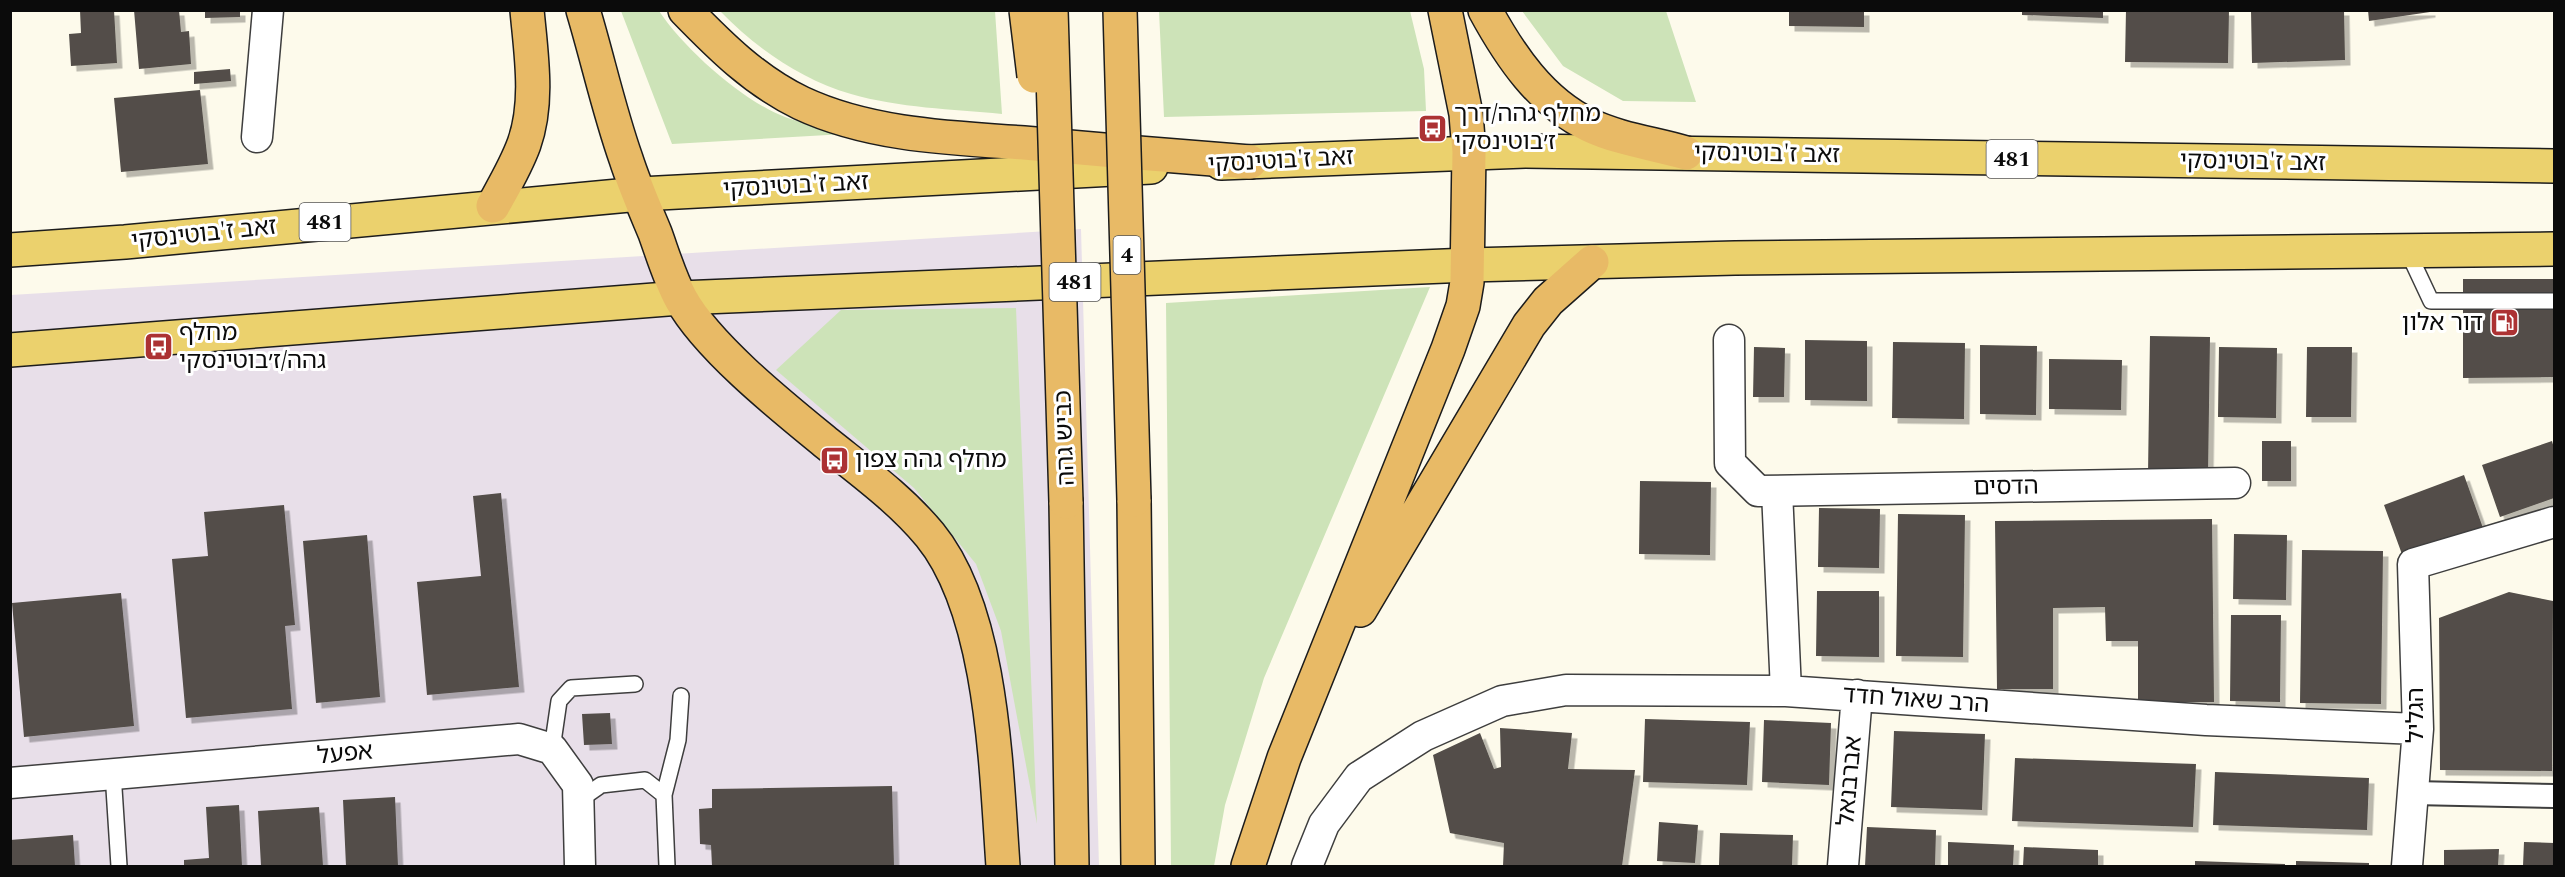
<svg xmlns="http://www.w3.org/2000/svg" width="2565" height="877" viewBox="0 0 2565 877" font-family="Spectral,'Noto Sans Hebrew',serif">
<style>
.industrial{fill:#e8dfe9}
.green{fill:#cde3b8}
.building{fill:#524d48;filter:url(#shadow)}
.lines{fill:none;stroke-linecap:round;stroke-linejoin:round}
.service-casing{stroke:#3e3e3e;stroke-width:18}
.pedestrian-casing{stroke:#3e3e3e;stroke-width:26}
.minor-casing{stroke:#3e3e3e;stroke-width:33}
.primary-casing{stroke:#1c1c1c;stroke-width:36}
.trunk-casing{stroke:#1c1c1c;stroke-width:36}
.service{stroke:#fff;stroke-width:15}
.pedestrian{stroke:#fff;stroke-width:22}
.minor{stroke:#fff;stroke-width:30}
.primary{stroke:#ebd16d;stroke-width:33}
.trunk{stroke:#e8ba66;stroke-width:33}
.trunk-bridge-casing{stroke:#1c1c1c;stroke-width:36;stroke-linecap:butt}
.trunk-bridge{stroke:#e8ba66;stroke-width:33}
.labels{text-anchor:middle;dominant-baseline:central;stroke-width:6;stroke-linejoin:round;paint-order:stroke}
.shield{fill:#fff;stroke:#545454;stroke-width:1.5}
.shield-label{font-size:22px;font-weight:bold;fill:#0b0b0b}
.poi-label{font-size:24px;fill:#0b0b0b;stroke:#fff;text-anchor:start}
.street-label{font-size:24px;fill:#0b0b0b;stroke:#fff}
</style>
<defs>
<filter id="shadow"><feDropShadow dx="5.5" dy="5.5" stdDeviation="0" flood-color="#0004"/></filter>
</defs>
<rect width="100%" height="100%" fill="#fdfaeb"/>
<path class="industrial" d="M 1081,229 L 1099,866 L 11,866 L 11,295 Z"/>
<path class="green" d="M 621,11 L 659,11 C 683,47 737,96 778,114 C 798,123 823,127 845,134 L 672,144 Z
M 720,11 L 995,11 L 1002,114 C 952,109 899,108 851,94 C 800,79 756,48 720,11 Z
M 1159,11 L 1410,11 L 1424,69 L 1426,111 L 1164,117 Z
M 1522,11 L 1666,11 L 1696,102 L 1623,101 L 1563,66 Z
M 1430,287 L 1264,678 L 1225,805 L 1214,866 L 1171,866 L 1166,303 Z
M 1016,308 L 1037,824 L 1001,631 L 976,564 L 914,488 L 776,370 L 841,310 Z"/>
<path class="building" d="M 80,10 L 114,10 L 117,63 L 71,66 L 69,34 L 81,33 Z
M 134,10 L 179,10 L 181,32 L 189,31 L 191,64 L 139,69 Z
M 205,10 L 240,10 L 240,17 L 205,18 Z
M 1789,10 L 1864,10 L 1864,27 L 1789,26 Z
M 2022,10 L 2103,10 L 2103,18 L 2022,15 Z
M 2126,10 L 2229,10 L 2228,63 L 2125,62 Z
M 2251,10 L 2344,10 L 2345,60 L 2252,63 Z
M 2368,10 L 2430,10 L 2430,12 L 2369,21 Z
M 230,69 L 231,81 L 194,84 L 194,72 Z
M 200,90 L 208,164 L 121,172 L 114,98 Z
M 2463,279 L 2554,279 L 2554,377 L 2463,378 Z
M 2150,336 L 2210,337 L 2208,475 L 2148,474 Z
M 1805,340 L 1867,341 L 1867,401 L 1805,400 Z
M 1893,342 L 1965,343 L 1964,419 L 1892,418 Z
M 1980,345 L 2037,346 L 2036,415 L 1980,414 Z
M 1754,347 L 1785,348 L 1784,397 L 1753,397 Z
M 2219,347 L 2277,348 L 2276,418 L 2218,417 Z
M 2307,347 L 2352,347 L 2351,417 L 2306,417 Z
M 2049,359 L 2122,360 L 2121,410 L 2049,409 Z
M 2262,441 L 2291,441 L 2291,481 L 2262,481 Z
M 2552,441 L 2554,448 L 2554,498 L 2500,517 L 2482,465 Z
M 2464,475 L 2483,528 L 2403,557 L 2384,505 Z
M 1640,481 L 1711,482 L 1710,555 L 1639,554 Z
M 501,493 L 519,687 L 427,695 L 417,582 L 481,576 L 473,496 Z
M 284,505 L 295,625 L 285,626 L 292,709 L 186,718 L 172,559 L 208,556 L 204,512 Z
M 1819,508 L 1880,509 L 1879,568 L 1818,567 Z
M 1898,514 L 1965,515 L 1963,657 L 1896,656 Z
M 2212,519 L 2214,702 L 2138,702 L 2138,641 L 2106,641 L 2105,607 L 2053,608 L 2053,689 L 1997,689 L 1995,521 Z
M 2234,534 L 2287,535 L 2286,600 L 2233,599 Z
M 367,535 L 380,697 L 316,703 L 303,541 Z
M 2302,550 L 2383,551 L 2381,704 L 2300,703 Z
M 1817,591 L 1879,591 L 1879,657 L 1816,656 Z
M 2509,592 L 2553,601 L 2552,771 L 2440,770 L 2439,618 Z
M 121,593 L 134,726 L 24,737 L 12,603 Z
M 2231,615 L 2281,615 L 2280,702 L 2230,701 Z
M 610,713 L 612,744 L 584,745 L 582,714 Z
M 1645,719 L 1750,722 L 1747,785 L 1643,782 Z
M 1764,720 L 1831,723 L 1829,785 L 1762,782 Z
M 1500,728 L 1572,733 L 1568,769 L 1635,770 L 1622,866 L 1503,866 L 1504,843 L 1450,833 L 1433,755 L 1480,733 L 1494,769 L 1501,767 Z
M 1894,731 L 1985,734 L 1982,810 L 1891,807 Z
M 2015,758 L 2196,764 L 2193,827 L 2012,821 Z
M 2215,772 L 2369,778 L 2367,830 L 2213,825 Z
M 892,786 L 894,866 L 712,866 L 711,845 L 700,844 L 699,809 L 712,808 L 712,789 Z
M 395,797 L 398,866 L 346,866 L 343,800 Z
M 239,805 L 242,866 L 184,866 L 184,860 L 209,858 L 206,807 Z
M 319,807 L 323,866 L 261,866 L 258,811 Z
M 1659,822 L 1698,825 L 1695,863 L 1657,861 Z
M 1867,827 L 1936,830 L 1935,866 L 1865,866 Z
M 1720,833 L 1793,835 L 1792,866 L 1719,866 Z
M 73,835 L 75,866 L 10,866 L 10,840 Z
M 1948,842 L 2014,845 L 2013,866 L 1948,866 Z
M 2524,842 L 2554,843 L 2554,866 L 2523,866 Z
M 2024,847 L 2098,850 L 2098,866 L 2023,866 Z
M 2499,849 L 2498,866 L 2444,866 L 2444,850 Z
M 2195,861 L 2285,864 L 2285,866 L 2195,866 Z
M 2296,861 L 2369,863 L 2369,866 L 2296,866 Z"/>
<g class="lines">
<defs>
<path id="service" d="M 2408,252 L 2431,301 L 2554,301
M 552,749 L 559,701 L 571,688 L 635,684
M 113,773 L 119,866
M 664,795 L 678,740 L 681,696
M 578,801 L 601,785 L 645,780 L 664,795 L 667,866"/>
<path id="pedestrian" d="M 2413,793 L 2554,796"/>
<path id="minor" d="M 257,137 L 268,10
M 1729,340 L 1730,463 L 1758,491 L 2235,483
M 1777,491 L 1786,691
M 10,783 L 519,739 L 552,749 L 578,785 L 580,866
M 1307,866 L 1324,824 L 1359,777 L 1423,736 L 1502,701 L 1566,690 L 1786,691 L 2206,720 L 2418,729
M 1843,866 L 1857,695
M 2407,866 L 2418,729 L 2413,564 L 2554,522"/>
<path id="primary" d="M 1221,163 L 1525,151 L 2554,166
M 10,250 L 125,242 L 640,194 L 1151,167
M 10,350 L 680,298 L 1469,265 L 1735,258 L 2554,249"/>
<path id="trunk" d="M 583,10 C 598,60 609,111 626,159 C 634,184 645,209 655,233 C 663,255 670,279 681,299 C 708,348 785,409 829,445 C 864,473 901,500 930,535 C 993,612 996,769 1003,866
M 685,10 C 720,46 755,81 801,103 C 869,135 950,138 1024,143 C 1099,150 1175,156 1250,162
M 1485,10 C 1510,56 1541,102 1589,125 C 1618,139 1655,144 1686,153
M 493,206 C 504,186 516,166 524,144 C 539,102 531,54 527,10
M 1134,500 L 1138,866
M 1066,502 L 1072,866
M 1360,610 L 1529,325 L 1548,301 L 1592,262
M 1248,866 L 1284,758 L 1448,349 L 1463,306 L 1467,282 L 1469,152 L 1466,114 L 1445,10"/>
</defs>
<use href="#service" class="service-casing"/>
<use href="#pedestrian" class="pedestrian-casing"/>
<use href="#minor" class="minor-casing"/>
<use href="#primary" class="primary-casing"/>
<use href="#trunk" class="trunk-casing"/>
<use href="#service" class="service"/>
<use href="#pedestrian" class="pedestrian"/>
<use href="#minor" class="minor"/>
<use href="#primary" class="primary"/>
<use href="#trunk" class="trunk"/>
<defs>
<path id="trunk-bridge" d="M 1026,10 L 1034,76
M 1051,10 L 1066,502
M 1120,10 L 1134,500"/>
</defs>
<use href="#trunk-bridge" class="trunk-bridge-casing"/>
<use href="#trunk-bridge" class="trunk-bridge"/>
</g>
<defs>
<symbol id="bus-square" viewBox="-11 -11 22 22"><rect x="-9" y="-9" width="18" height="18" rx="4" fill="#ac3233" stroke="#fff"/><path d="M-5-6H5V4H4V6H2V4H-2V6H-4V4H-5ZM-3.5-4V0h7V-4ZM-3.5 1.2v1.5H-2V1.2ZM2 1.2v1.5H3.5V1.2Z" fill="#fff"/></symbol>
<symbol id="fuel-square" viewBox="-11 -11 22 22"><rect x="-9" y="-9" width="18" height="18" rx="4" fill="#ac3233" stroke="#fff"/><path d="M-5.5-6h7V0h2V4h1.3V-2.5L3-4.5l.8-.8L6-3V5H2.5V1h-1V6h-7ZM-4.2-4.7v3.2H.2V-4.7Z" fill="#fff"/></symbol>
</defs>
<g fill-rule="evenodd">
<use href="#bus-square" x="1416" y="112" width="33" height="33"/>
<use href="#fuel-square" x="2488" y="306" width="33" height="33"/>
<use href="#bus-square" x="142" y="330" width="33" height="33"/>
<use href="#bus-square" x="818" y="444" width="33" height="33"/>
</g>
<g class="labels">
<g class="shield">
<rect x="1986.5" y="140" width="51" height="38" rx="4.5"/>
<rect x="299.5" y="203" width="51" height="38" rx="4.5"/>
<rect x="1113.5" y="236" width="27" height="38" rx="4.5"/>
<rect x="1049.5" y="263" width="51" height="38" rx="4.5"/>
</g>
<g class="shield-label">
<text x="2012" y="159">481</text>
<text x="325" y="222">481</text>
<text x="1127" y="255">4</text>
<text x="1075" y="282">481</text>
</g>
<g class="poi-label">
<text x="1454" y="114">מחלף גהה/דרך<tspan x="1454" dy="28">ז׳בוטינסקי</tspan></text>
<text x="2483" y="323" text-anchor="end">דור אלון</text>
<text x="179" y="333">מחלף<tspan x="179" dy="28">גהה/ז׳בוטינסקי</tspan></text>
<text x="855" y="460">מחלף גהה צפון</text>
</g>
<g class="street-label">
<text transform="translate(1767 154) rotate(1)">זאב ז'בוטינסקי</text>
<text transform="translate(1281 161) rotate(-3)">זאב ז'בוטינסקי</text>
<text transform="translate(2253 162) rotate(1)">זאב ז'בוטינסקי</text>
<text transform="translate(796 186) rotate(-3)">זאב ז'בוטינסקי</text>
<text transform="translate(204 234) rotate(-6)">זאב ז'בוטינסקי</text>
<text transform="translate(1065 438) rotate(-92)">כביש גהה</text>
<text transform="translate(2006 487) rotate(-1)">הדסים</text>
<text transform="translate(1916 700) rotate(4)">הרב שאול חדד</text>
<text transform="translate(2416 715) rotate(-90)">הגליל</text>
<text transform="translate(345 754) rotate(-5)">אפעל</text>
<text transform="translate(1850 781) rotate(-85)">אברבנאל</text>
</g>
</g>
<rect width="2565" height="877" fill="none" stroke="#0b0b0b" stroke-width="24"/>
</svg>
